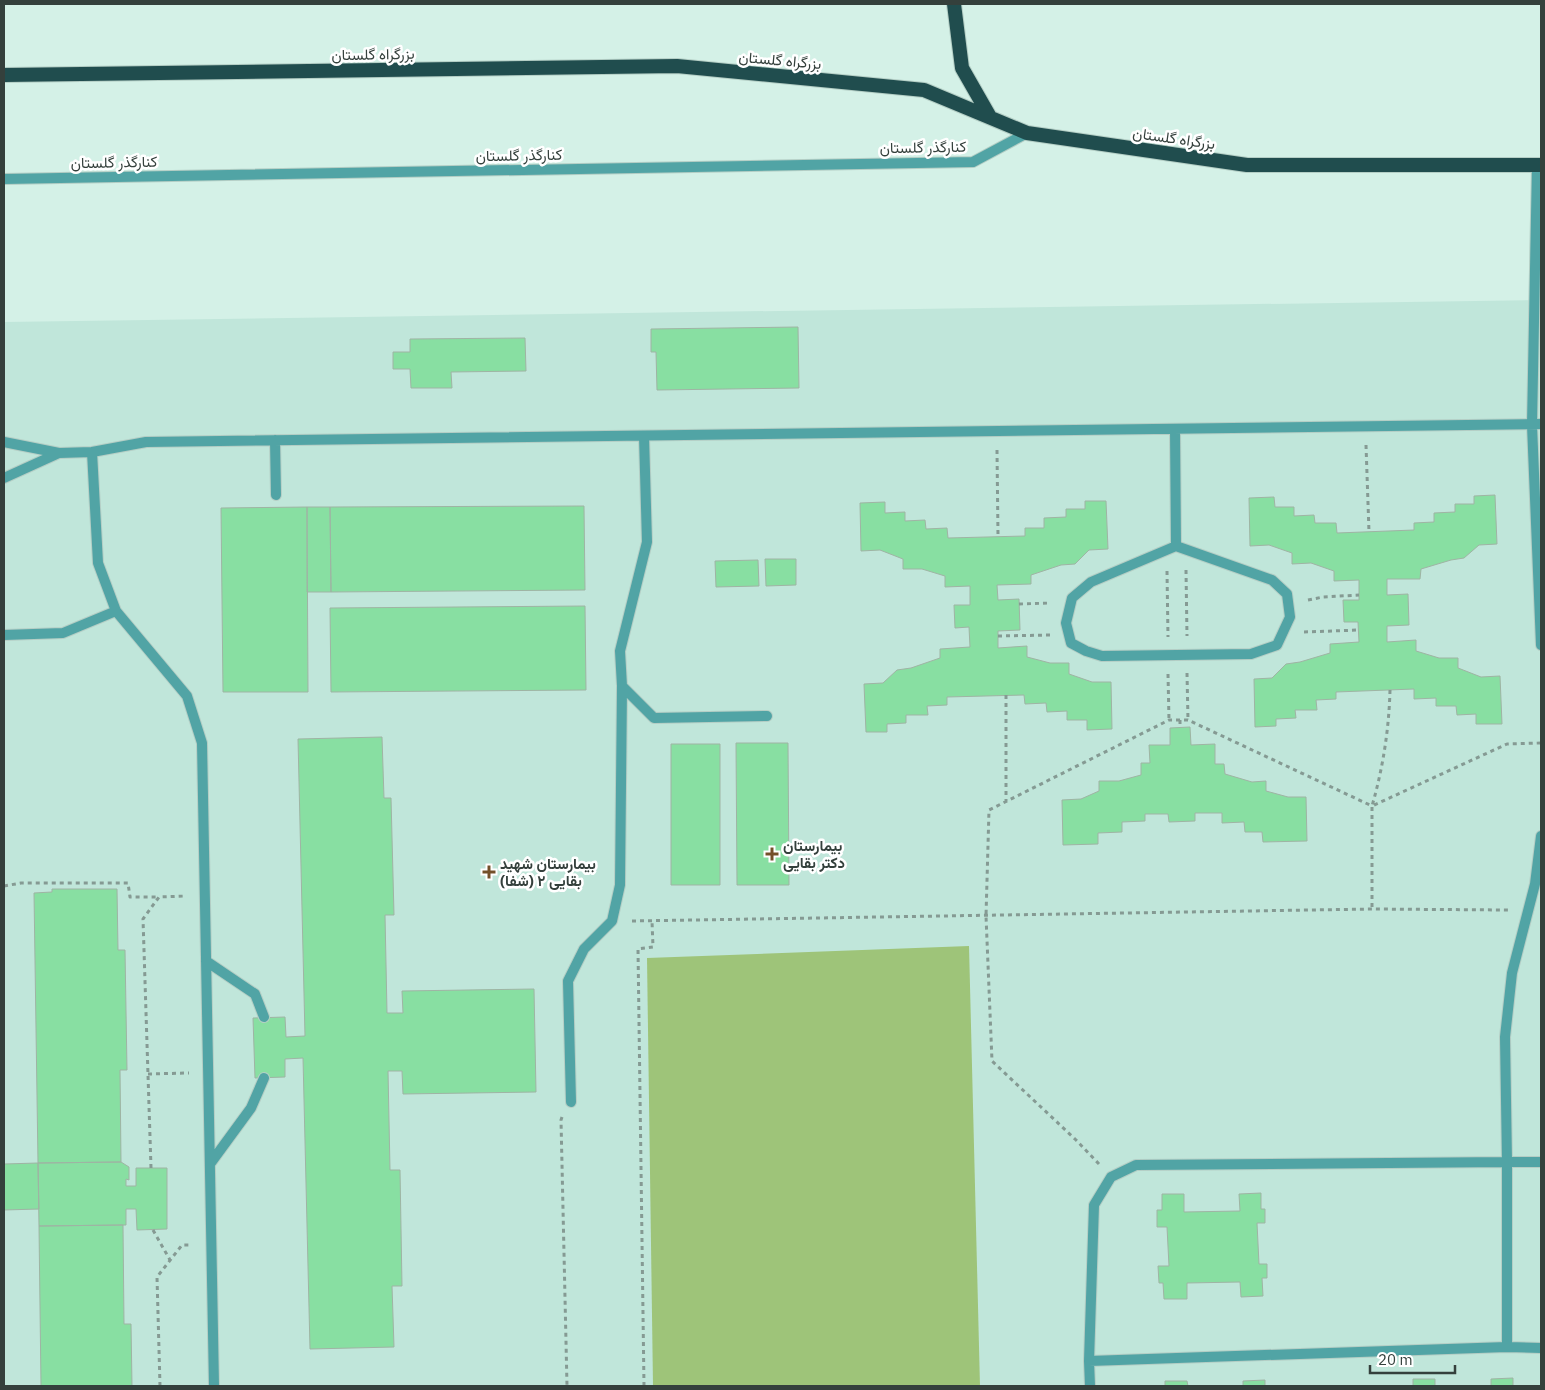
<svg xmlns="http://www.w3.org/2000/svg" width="1545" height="1390" viewBox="0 0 1545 1390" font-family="'IBM Plex Sans',Vazirmatn,sans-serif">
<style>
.built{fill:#c0e6da}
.green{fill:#9ec479}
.building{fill:#88dfa2;stroke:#9fb4a4}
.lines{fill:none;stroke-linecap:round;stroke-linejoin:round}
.service-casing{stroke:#b4cec5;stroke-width:12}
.tertiary-casing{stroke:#b4cec5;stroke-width:12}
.trunk-casing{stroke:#b4cec5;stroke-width:16}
.path{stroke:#859a93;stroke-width:3;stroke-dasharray:4 4;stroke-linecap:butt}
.service{stroke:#51a4a5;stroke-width:10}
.tertiary{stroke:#51a4a5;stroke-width:10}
.trunk{stroke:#204d4e;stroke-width:14}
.poi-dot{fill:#74502a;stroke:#fff;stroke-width:2}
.labels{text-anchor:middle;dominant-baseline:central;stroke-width:5;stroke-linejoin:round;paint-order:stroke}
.street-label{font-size:15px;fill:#34403c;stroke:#fff}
.poi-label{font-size:15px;font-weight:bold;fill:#34403c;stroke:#fff;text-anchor:start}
</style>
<rect width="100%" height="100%" fill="#d4f1e7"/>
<path class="built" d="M 1541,300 L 1541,1386 L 4,1386 L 4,322 Z"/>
<path class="green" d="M 969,946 L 980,1386 L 653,1386 L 647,958 Z"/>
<path class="building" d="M 798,327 L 799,388 L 657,390 L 656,352 L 651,352 L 651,329 Z
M 525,338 L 526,371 L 451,372 L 452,388 L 411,388 L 410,369 L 393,369 L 393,352 L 410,352 L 410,339 Z
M 1495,495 L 1497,544 L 1479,545 L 1464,558 L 1451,560 L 1421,569 L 1420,579 L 1387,579 L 1387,595 L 1408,594 L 1409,625 L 1387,626 L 1387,642 L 1416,640 L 1416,651 L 1439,658 L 1458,658 L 1458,668 L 1481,677 L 1500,676 L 1502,724 L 1476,724 L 1476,714 L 1457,715 L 1456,706 L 1436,706 L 1436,698 L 1414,699 L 1414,689 L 1336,692 L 1336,699 L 1316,700 L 1317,710 L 1295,710 L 1296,718 L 1276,719 L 1276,726 L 1255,727 L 1254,679 L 1272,678 L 1286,664 L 1300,662 L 1330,653 L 1330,644 L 1359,642 L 1358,622 L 1344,622 L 1343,600 L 1359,600 L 1359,580 L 1334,581 L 1334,571 L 1311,563 L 1292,564 L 1292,553 L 1269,545 L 1250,546 L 1249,498 L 1274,497 L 1275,507 L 1294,507 L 1294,516 L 1314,515 L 1315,523 L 1336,523 L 1337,533 L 1414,530 L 1414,523 L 1434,522 L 1434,513 L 1455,512 L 1455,504 L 1474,504 L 1474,496 Z
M 1085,501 L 1106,501 L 1108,549 L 1089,550 L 1075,564 L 1061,565 L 1031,575 L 1031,584 L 997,585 L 998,600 L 1019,599 L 1020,630 L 998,631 L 998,648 L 1027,646 L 1027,657 L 1050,663 L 1069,663 L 1069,674 L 1092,682 L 1111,682 L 1112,729 L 1087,730 L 1087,720 L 1067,720 L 1067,711 L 1047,712 L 1046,703 L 1025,704 L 1024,695 L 947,697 L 947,705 L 927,706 L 928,715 L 906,715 L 906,723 L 887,724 L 887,732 L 866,732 L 864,684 L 883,683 L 897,670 L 911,668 L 940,658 L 940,649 L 970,647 L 969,627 L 955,628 L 954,605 L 970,605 L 970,586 L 945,587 L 945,576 L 922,569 L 903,569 L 903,559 L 880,550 L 861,551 L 860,503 L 885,502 L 885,513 L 905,512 L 905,521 L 925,520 L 926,529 L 947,528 L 948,538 L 1025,536 L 1025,528 L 1044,528 L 1044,518 L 1066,517 L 1066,509 L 1085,509 Z
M 584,506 L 585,590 L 331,592 L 330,507 Z
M 307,507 L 330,507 L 331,592 L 307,592 Z
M 307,507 L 308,692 L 223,692 L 221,508 Z
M 765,559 L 796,559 L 796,585 L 766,586 Z
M 758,560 L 759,586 L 716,587 L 715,561 Z
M 585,606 L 586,690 L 331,692 L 330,608 Z
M 1190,727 L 1191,745 L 1215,744 L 1215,764 L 1224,764 L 1225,774 L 1252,782 L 1266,781 L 1266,791 L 1288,797 L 1306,797 L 1307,841 L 1263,842 L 1262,832 L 1245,832 L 1244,822 L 1222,823 L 1222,813 L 1195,813 L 1195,821 L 1169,822 L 1168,814 L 1145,814 L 1145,821 L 1122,822 L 1122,832 L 1098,833 L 1098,844 L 1063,845 L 1062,800 L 1081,799 L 1099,791 L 1099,781 L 1119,781 L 1141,775 L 1141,763 L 1150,763 L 1149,745 L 1170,745 L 1170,728 Z
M 382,737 L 384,798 L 391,798 L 394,915 L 385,915 L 387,1013 L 403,1013 L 402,991 L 534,989 L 536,1092 L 403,1094 L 402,1071 L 388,1071 L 390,1170 L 400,1170 L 402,1286 L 392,1286 L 394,1347 L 310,1349 L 303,1058 L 285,1059 L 285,1077 L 255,1078 L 253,1018 L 285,1017 L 286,1037 L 305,1036 L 298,739 Z
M 736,743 L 788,743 L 789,885 L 737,885 Z
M 671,744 L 720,744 L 720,885 L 671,885 Z
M 52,889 L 117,889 L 118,950 L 125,950 L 127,1070 L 120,1070 L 121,1162 L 38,1163 L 34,893 L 52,892 Z
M 121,1162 L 129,1167 L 129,1180 L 126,1179 L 126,1186 L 136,1186 L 136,1168 L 167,1168 L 167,1229 L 137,1230 L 136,1209 L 126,1209 L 126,1225 L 39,1226 L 38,1163 Z
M 38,1163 L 39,1209 L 4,1210 L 4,1164 Z
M 1261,1193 L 1261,1209 L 1265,1209 L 1265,1223 L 1257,1223 L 1259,1264 L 1267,1264 L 1267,1278 L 1262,1278 L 1263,1296 L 1241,1297 L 1240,1282 L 1187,1283 L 1187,1299 L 1164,1299 L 1163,1283 L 1159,1283 L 1158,1266 L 1169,1266 L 1167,1227 L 1157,1227 L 1157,1210 L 1162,1210 L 1162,1194 L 1184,1194 L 1184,1212 L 1240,1211 L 1239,1194 Z
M 123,1225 L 124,1324 L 131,1324 L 132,1386 L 41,1386 L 39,1226 Z
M 1513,1378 L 1513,1386 L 1491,1386 L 1491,1379 Z
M 1413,1379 L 1435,1379 L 1435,1386 L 1413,1386 Z
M 1265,1380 L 1265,1386 L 1243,1386 L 1243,1381 Z
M 1165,1381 L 1187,1381 L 1188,1386 L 1165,1386 Z"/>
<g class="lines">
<defs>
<path id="service" d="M 1537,165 L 1532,425 L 1541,645
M 1175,429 L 1176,546
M 644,436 L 647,542 L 620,651 L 622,686 L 654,718 L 767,716
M 275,440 L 276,495
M 4,442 L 59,453 L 4,478
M 59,453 L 92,452 L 146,442 L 1541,424
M 1176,546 L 1272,580 L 1287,594 L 1290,617 L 1277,645 L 1251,654 L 1102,656 L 1086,651 L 1071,643 L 1066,623 L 1072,598 L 1091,582 Z
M 116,611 L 187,696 L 202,743 L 214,1386
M 4,635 L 63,633 L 116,611 L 98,563 L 92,452
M 1541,836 L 1535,884 L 1512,973 L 1505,1037 L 1507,1162 L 1541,1162
M 206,961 L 255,994 L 264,1017
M 571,1102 L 568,981 L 584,949 L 612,921 L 620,885 L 622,686
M 210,1164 L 251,1108 L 264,1078
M 1507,1347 L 1507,1162 L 1136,1165 L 1111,1177 L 1094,1205 L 1089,1361 L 1507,1347 L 1541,1348
M 1089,1361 L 1090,1386"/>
<path id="tertiary" d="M 4,179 L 973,162 L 1027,133"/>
<path id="trunk" d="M 954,4 L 962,68 L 990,117
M 4,75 L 677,66 L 924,90 L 1027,133 L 1247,165 L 1541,165"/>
</defs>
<use href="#service" class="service-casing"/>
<use href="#tertiary" class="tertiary-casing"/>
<use href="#trunk" class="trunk-casing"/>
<path class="path" d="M 1366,445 L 1369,532
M 997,450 L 998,536
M 1186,570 L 1187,636
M 1167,571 L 1168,637
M 1308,600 L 1323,597 L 1359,595
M 1019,604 L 1051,603
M 1304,632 L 1359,630
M 998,636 L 1050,635
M 1187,673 L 1188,720
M 1168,674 L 1169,720
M 1390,690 C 1389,729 1383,768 1372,806 L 1507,744 L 1541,743
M 1006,695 L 1006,801
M 1180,720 L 1180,727
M 4,886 L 21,883 L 128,883 L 130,897 L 158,897
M 632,921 L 1372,909 L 1509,910
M 148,1074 L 189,1073
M 562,1117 L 561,1120 L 567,1386
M 1099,1164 L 1076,1140 L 992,1061 L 986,916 L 989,810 L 1169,720 L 1188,720 L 1372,806 L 1372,909
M 151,1168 L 143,919 L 159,897 L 186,896
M 153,1230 L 170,1260
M 160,1386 L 157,1277 L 182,1245 L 191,1245
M 644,1386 L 638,949 L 653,947 L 652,921"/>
<use href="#service" class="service"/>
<use href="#tertiary" class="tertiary"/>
<use href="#trunk" class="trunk"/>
</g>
<g class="poi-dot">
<path d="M769.5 846.5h5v5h5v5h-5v5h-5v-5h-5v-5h5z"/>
<path d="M486.5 864.5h5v5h5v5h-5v5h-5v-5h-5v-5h5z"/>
</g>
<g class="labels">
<g class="street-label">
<text transform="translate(373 54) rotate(-1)">بزرگراه گلستان</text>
<text transform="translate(780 60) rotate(5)">بزرگراه گلستان</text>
<text transform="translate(1174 138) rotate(8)">بزرگراه گلستان</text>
<text transform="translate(923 147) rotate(-1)">کنارگذر گلستان</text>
<text transform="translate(519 155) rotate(-1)">کنارگذر گلستان</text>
<text transform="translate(114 162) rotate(-1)">کنارگذر گلستان</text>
</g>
<g class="poi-label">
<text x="783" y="845">بیمارستان<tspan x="783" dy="17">دکتر بقایی</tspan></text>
<text x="500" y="863">بیمارستان شهید<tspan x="500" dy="17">بقایی ۲ (شفا)</tspan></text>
</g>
</g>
<rect width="1545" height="1390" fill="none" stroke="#34403c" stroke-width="10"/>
<path d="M1370 1365v8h85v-8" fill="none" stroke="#34403c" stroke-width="2.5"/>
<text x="1378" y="1365" font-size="15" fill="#34403c" stroke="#ffffff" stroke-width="4" paint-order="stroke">20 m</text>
</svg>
